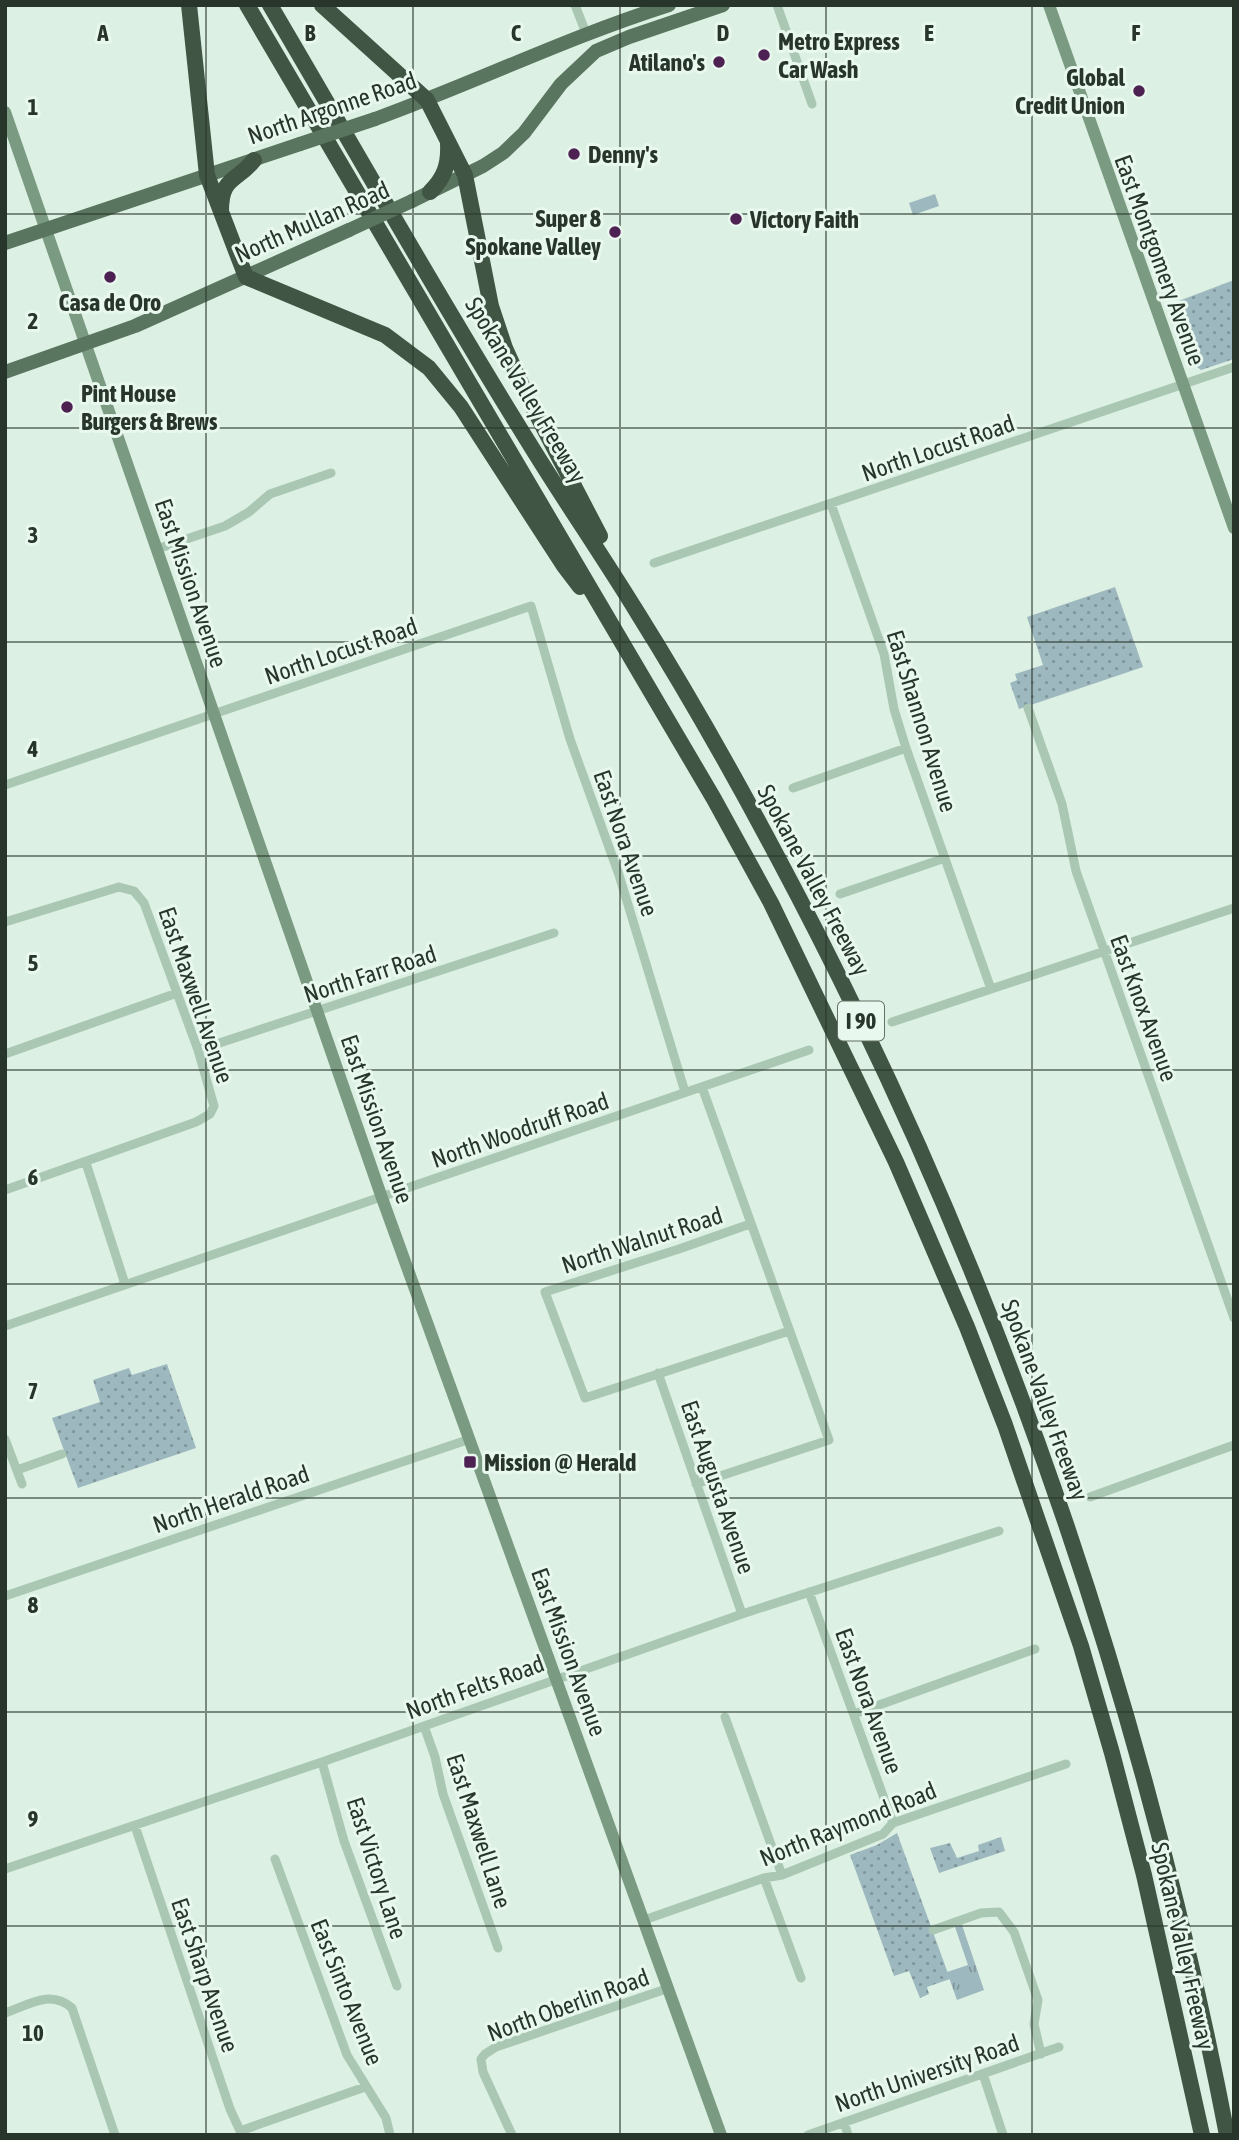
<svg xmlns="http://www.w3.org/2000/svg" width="1239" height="2140" viewBox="0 0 1239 2140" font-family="'Asap Condensed',sans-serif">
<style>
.grass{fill:url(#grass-dots)}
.park{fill:url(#park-tufts)}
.pitch{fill:#9db8be}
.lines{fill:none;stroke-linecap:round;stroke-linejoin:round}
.street{stroke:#a9c7b2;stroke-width:9}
.secondary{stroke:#7a9a81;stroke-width:12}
.primary{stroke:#5a755f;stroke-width:14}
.highway{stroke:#405543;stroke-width:16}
.primary-bridge{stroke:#5a755f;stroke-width:14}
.grid{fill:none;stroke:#28352a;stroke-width:2;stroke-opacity:0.55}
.poi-dot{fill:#4e2153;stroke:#e8f8ee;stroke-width:2.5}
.labels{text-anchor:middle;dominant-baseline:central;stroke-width:6;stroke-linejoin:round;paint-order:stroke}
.shield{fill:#e8f8ee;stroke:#627065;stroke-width:2}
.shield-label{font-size:23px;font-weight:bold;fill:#28352a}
.poi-label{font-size:24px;font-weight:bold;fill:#28352a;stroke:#e8f8ee;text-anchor:start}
.street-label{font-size:24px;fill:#28352a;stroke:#e8f8ee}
.grid-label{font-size:23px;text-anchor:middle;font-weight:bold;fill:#28352a;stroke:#e8f8ee;stroke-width:6;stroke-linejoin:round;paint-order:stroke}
</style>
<defs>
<pattern id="grass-dots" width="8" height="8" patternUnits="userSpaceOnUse" patternTransform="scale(1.75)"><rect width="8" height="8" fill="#9db8be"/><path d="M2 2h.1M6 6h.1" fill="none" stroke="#80969b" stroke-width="1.8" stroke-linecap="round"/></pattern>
<pattern id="park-tufts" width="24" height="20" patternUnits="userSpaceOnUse" patternTransform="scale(1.75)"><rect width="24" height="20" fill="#9db8be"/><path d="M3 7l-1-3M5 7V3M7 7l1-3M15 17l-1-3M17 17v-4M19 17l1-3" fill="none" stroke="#80969b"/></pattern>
</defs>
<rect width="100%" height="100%" fill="#dcf0e3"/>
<path class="grass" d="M 1234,280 L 1234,359 L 1201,370 L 1188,360 L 1168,305 Z
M 1115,587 L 1143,667 L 1019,709 L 1010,683 L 1017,680 L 1015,674 L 1043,665 L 1027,617 Z
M 167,1364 L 196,1448 L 78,1488 L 52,1418 L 100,1402 L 93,1380 L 129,1368 L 132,1375 Z
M 897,1833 L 950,1979 L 927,1987 L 929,1994 L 920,1998 L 909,1971 L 894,1976 L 850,1855 L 877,1845 Z
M 1001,1837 L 1005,1851 L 939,1873 L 930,1848 L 950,1843 L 957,1858 L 979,1851 L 978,1845 Z"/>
<path class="park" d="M 962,1925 L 984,1990 L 957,2000 L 947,1972 L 968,1965 L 955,1927 Z"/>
<path class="pitch" d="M 935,194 L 939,206 L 913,215 L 909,203 Z"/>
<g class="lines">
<path class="street" d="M 575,5 L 586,33
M 777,5 L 812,104
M 831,504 L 884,654 L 894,709 L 906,748 L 991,989
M 157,549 L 225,526 L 249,512 L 270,494 L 331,473
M 654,563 L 1234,367
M 1028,708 L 1062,804 L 1076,871 L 1234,1318
M 5,785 L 531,606 L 570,739 L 619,875 L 685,1092
M 793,788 L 906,748
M 840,894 L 945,858
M 5,922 L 119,887 L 134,891 L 144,903 L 198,1050 L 214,1106 L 210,1114 L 196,1122 L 5,1190
M 892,1022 L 1234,908
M 198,1050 L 554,933
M 5,1054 L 177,993
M 86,1163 L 125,1284
M 750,1224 L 679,1249 L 545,1292 L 585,1398 L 789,1331
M 5,1326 L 809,1050
M 658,1373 L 742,1614
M 5,1439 L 22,1484
M 17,1470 L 62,1454
M 696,1484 L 829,1440 L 702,1087
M 1090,1497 L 1234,1445
M 809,1592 L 893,1823
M 5,1596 L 470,1439
M 854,1714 L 1035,1649
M 725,1717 L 782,1875
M 424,1726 L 435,1757 L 443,1794 L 498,1948
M 322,1762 L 344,1841 L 397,1986
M 135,1826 L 230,2109 L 242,2135
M 275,1859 L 347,2055 L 386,2118 L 390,2135
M 5,1869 L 322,1762 L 742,1614 L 999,1531
M 764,1878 L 801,1978
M 644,1920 L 764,1878 L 782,1875 L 883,1834 L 893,1823 L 1066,1764
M 933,1930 L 981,1913 L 999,1912 L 1014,1932 L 1038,2000 L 1034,2024 L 1041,2054
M 5,2013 C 29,2005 50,1989 72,2008 L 115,2135
M 983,2074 L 1003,2135
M 844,2122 L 848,2135
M 240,2131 L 365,2087
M 512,2135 L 483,2072 L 481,2059 L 485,2054 L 496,2047 L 669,1988
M 808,2135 L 1059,2047"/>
<path class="secondary" d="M 1049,5 L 1234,528
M 5,112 L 382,1198 L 721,2135"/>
<path class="primary" d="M 375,119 C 474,83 568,37 669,5
M 412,201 L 483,166 L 503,153 L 524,133 L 561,84 L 596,51 L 629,37 L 723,5
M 5,243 L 300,144
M 5,372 L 135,326 L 349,230"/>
<path class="highway" d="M 189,5 L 207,175 L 246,277 L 385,335 L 429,368 L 461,407 L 564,566 L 580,587
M 247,5 L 714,799 L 771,903 L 896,1162 L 967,1327 L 1005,1425 L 1081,1646 L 1112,1753 L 1144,1875 L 1202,2135
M 270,5 C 356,151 439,299 529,443 C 564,500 602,555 637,612 C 687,692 734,775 778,858 C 992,1259 1141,1689 1227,2135
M 322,5 L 427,100 L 465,175 L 491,306 L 505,348 L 525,392 L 600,536
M 430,192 C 445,177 449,164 448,143
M 221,211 C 221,176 237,182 254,160"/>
<path class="primary-bridge" d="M 300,144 L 375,119
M 349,230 L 412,201"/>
</g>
<path class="grid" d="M 206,5 L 206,2135M 413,5 L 413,2135M 620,5 L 620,2135M 826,5 L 826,2135M 1032,5 L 1032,2135M 5,214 L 1234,214M 5,428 L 1234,428M 5,642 L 1234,642M 5,856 L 1234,856M 5,1070 L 1234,1070M 5,1284 L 1234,1284M 5,1498 L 1234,1498M 5,1712 L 1234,1712M 5,1926 L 1234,1926"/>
<g class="poi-dot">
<circle cx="764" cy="55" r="7"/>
<circle cx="719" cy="62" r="7"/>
<circle cx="1139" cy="91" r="7"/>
<circle cx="574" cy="154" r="7"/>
<circle cx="736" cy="219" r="7"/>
<circle cx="615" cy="232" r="7"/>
<circle cx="110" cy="277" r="7"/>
<circle cx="67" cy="407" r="7"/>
<rect x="463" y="1455" width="14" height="14" rx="3.5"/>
</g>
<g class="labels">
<rect class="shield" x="838" y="1001.5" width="46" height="39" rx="5"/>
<g class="shield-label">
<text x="861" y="1021">I 90</text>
</g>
<g class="poi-label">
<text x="778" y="41">Metro Express<tspan x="778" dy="28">Car Wash</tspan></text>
<text x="705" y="62" text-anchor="end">Atilano's</text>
<text x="1125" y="77" text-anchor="end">Global<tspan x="1125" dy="28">Credit Union</tspan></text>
<text x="588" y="154">Denny's</text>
<text x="601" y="218" text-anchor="end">Super 8<tspan x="601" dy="28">Spokane Valley</tspan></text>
<text x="750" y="219">Victory Faith</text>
<text x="110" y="302" text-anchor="middle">Casa de Oro</text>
<text x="81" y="393">Pint House<tspan x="81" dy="28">Burgers &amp; Brews</tspan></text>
<text x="484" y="1462">Mission @ Herald</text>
</g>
<g class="street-label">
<text transform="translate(332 108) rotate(-19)">North Argonne Road</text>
<text transform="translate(312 222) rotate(-24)">North Mullan Road</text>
<text transform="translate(1160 260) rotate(70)">East Montgomery Avenue</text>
<text transform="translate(526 390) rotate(59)">Spokane Valley Freeway</text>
<text transform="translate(938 448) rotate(-19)">North Locust Road</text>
<text transform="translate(191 583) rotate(71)">East Mission Avenue</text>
<text transform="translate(341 651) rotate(-19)">North Locust Road</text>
<text transform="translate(922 721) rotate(73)">East Shannon Avenue</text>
<text transform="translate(626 843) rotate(71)">East Nora Avenue</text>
<text transform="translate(814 880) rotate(62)">Spokane Valley Freeway</text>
<text transform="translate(370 974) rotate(-18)">North Farr Road</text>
<text transform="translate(196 995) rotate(71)">East Maxwell Avenue</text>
<text transform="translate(1144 1008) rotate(70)">East Knox Avenue</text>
<text transform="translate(377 1119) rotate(71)">East Mission Avenue</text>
<text transform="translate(520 1130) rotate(-19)">North Woodruff Road</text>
<text transform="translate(642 1240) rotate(-18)">North Walnut Road</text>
<text transform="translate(1045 1400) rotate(70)">Spokane Valley Freeway</text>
<text transform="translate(718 1487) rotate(71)">East Augusta Avenue</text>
<text transform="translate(231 1499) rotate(-19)">North Herald Road</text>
<text transform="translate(569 1652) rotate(70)">East Mission Avenue</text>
<text transform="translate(475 1687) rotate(-20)">North Felts Road</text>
<text transform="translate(869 1701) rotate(70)">East Nora Avenue</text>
<text transform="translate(848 1824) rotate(-22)">North Raymond Road</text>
<text transform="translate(479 1831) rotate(72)">East Maxwell Lane</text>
<text transform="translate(377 1868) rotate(72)">East Victory Lane</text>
<text transform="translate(1183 1946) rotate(77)">Spokane Valley Freeway</text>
<text transform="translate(205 1975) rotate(71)">East Sharp Avenue</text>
<text transform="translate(347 1992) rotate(68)">East Sinto Avenue</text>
<text transform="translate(568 2005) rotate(-20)">North Oberlin Road</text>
<text transform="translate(927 2073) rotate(-19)">North University Road</text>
</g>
</g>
<g class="grid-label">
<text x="103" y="41">A</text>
<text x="310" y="41">B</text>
<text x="516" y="41">C</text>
<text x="723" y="41">D</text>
<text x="929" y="41">E</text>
<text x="1136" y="41">F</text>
<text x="33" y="115">1</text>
<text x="33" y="329">2</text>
<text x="33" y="543">3</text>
<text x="33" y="757">4</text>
<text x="33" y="971">5</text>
<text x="33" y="1185">6</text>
<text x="33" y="1399">7</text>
<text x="33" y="1613">8</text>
<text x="33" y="1827">9</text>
<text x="33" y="2041">10</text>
</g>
<rect width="1239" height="2140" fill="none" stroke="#28352a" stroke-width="14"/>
</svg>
